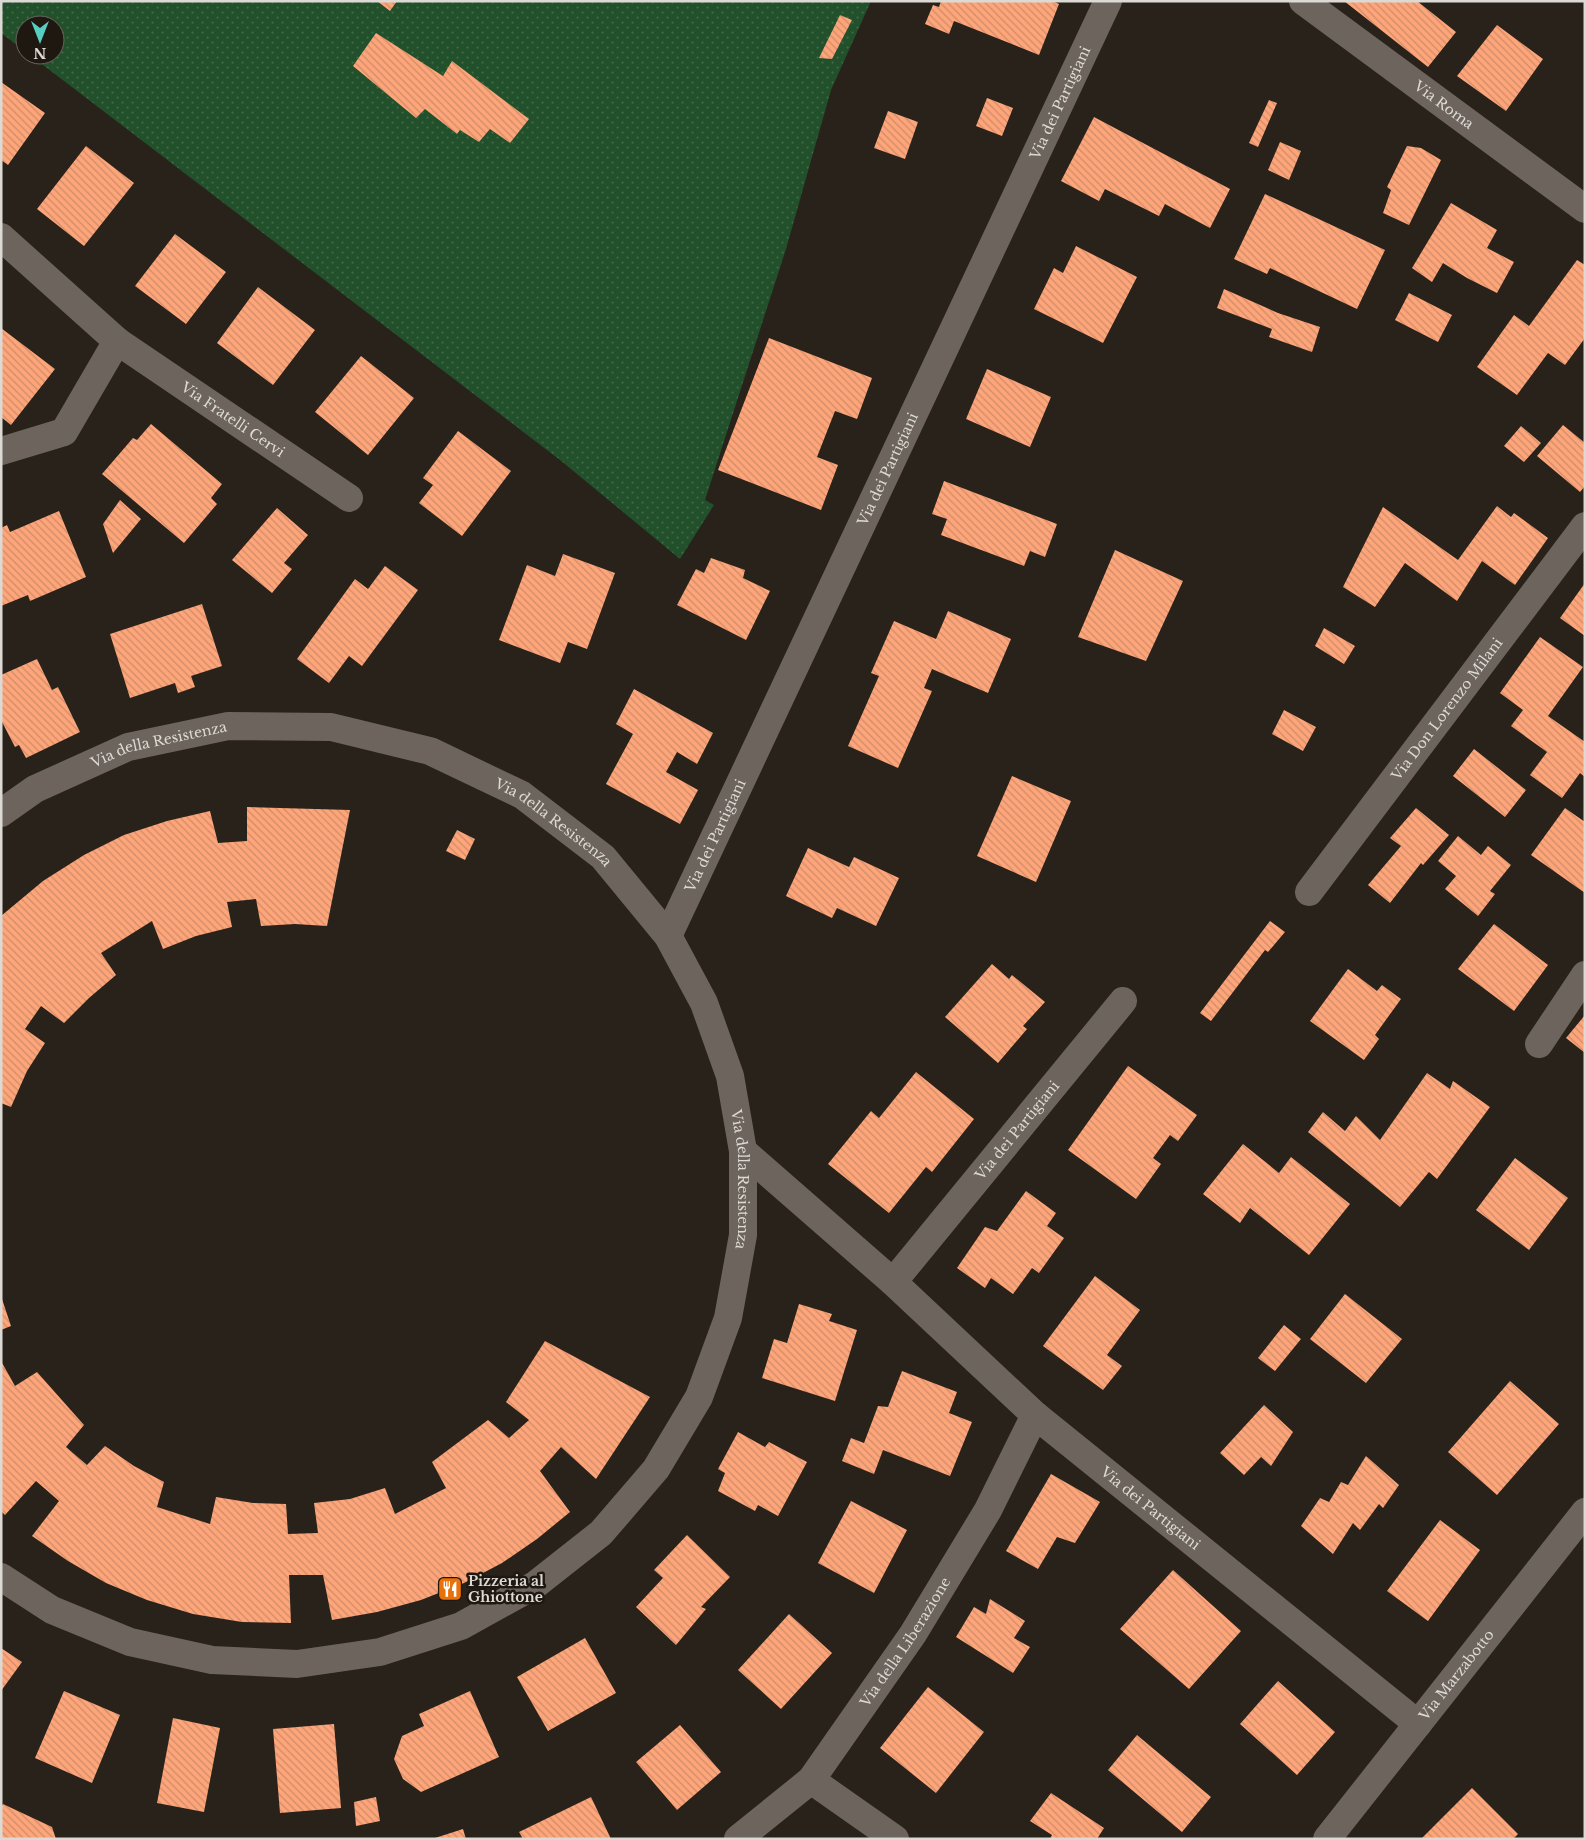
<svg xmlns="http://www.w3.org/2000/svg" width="1586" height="1840" viewBox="0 0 1586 1840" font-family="'Libre Baskerville',serif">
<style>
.park{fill:url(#park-dots)}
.building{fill:url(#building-back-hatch)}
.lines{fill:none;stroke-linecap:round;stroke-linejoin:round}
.minor{stroke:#6d655d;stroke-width:28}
.labels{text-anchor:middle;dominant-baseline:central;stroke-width:5;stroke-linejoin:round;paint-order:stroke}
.street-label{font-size:14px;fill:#ddd9d4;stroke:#1e1811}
.poi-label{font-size:14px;font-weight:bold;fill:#ddd9d4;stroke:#1e1811;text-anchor:start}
</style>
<defs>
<pattern id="park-dots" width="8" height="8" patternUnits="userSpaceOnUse" patternTransform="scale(1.25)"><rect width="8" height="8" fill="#21502b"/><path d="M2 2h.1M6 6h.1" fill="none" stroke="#416949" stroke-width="1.8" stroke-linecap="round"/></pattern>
<pattern id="building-back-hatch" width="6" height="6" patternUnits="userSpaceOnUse" patternTransform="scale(1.25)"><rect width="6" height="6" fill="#fea579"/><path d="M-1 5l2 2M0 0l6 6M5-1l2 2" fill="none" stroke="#cf8c6b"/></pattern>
</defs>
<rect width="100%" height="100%" fill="#28221a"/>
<path class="park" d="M 1,1 L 871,1 L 831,90 L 786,249 L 705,500 L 714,505 L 680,559 L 560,460 L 30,55 L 55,55 L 55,25 L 25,25 L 25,51 L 1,33 Z"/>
<path class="building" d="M 377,1 L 397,1 L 390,11 Z
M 941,1 L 1052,1 L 1059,4 L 1039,55 L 954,21 L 949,34 L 925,24 L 933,5 L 939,7 Z
M 1344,1 L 1417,1 L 1456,32 L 1428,67 Z
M 840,15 L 852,20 L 832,59 L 819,58 Z
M 1497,25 L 1543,59 L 1506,111 L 1457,76 Z
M 376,33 L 443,76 L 452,61 L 529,119 L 510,143 L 490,129 L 479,142 L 460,130 L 457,134 L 425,109 L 416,118 L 353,66 Z
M 1,82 L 45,113 L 8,165 L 1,160 Z
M 987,98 L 1013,108 L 1002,136 L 976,126 Z
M 1269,100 L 1277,103 L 1258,147 L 1249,143 Z
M 888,111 L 918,122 L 905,159 L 874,148 Z
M 1094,117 L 1230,189 L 1210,228 L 1165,204 L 1159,216 L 1105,189 L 1099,201 L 1061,181 Z
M 1280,142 L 1301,151 L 1289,180 L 1268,170 Z
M 86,146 L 134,183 L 84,246 L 37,209 Z
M 1407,146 L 1421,148 L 1441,160 L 1409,225 L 1383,213 L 1391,190 L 1387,187 Z
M 1265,194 L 1385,250 L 1357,309 L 1270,268 L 1267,274 L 1234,259 Z
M 1451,203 L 1497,230 L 1487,248 L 1514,262 L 1497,293 L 1467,278 L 1443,263 L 1432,282 L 1412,268 Z
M 175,234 L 226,272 L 186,324 L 135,286 Z
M 1076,246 L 1137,277 L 1103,343 L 1034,309 L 1054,268 L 1063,273 Z
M 1577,260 L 1585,265 L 1585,338 L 1565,365 L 1548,353 L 1517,395 L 1477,367 L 1514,315 L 1529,326 Z
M 258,287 L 315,330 L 273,385 L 217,343 Z
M 1224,289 L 1278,313 L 1320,327 L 1312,352 L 1269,337 L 1272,329 L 1217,308 Z
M 1409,293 L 1452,315 L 1438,342 L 1395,320 Z
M 1,328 L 55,369 L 11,425 L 1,417 Z
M 769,338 L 872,378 L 857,419 L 835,411 L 817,457 L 838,465 L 821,510 L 718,470 Z
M 361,356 L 414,398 L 368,455 L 315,412 Z
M 987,369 L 1051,397 L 1030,447 L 966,419 Z
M 151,424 L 222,484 L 211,498 L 217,504 L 184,543 L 102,474 L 133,438 L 137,440 Z
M 1563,425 L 1585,443 L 1585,486 L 1580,492 L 1537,456 Z
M 1521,426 L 1541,443 L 1524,462 L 1504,446 Z
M 458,431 L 511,471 L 462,536 L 419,503 L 433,485 L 423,478 Z
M 944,481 L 1057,524 L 1045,557 L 1030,551 L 1024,566 L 941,535 L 947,519 L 932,514 Z
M 120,500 L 141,519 L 113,553 L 103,524 Z
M 1497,506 L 1511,517 L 1514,513 L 1548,538 L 1515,585 L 1482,561 L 1457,601 L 1405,563 L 1375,607 L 1343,587 L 1383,507 L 1458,560 Z
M 277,508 L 308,535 L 284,563 L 292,569 L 272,593 L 232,560 Z
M 59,511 L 86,577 L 30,601 L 28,595 L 1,606 L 1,528 L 7,525 L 10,532 Z
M 1115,550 L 1183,581 L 1146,661 L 1078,637 Z
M 563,554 L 615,573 L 587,649 L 568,642 L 560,663 L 499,640 L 527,565 L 555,576 Z
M 711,558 L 745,570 L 743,578 L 770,591 L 746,640 L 677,605 L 696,569 L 704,573 Z
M 385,566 L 418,590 L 362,666 L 349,656 L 329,683 L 297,659 L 355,579 L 368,589 Z
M 1585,583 L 1585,636 L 1560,618 Z
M 202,604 L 222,666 L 191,676 L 195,687 L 178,693 L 175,683 L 130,698 L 110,634 Z
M 948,611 L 1011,639 L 988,693 L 932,669 L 924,688 L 932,691 L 898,768 L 848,746 L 879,676 L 871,673 L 894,621 L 936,639 Z
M 1324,628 L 1355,646 L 1344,664 L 1315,646 Z
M 1540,637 L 1583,667 L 1548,716 L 1585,742 L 1585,777 L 1580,773 L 1562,798 L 1530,775 L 1547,752 L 1511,726 L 1523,710 L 1500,693 Z
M 37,659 L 52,690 L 58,687 L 80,732 L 26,758 L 19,745 L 15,747 L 1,720 L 1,675 Z
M 634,689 L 713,733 L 697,764 L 677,752 L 666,772 L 698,790 L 680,824 L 606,784 L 633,734 L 616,724 Z
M 1284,710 L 1316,727 L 1303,751 L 1272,734 Z
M 1474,749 L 1526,790 L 1505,817 L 1453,776 Z
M 1012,776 L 1071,801 L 1036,882 L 977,856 Z
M 247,807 L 350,810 L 327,926 L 295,924 L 261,926 L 256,899 L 227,902 L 232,927 L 196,936 L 163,949 L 152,921 L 101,953 L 116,975 L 89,998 L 64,1023 L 41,1006 L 25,1029 L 45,1043 L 27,1071 L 11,1107 L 1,1103 L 1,916 L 43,881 L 84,855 L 124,835 L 167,821 L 210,811 L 218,843 L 247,841 Z
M 1416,808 L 1449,835 L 1423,865 L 1421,863 L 1390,903 L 1368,885 L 1401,846 L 1390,838 Z
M 1565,808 L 1585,822 L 1585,893 L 1531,855 Z
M 457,830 L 475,839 L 465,860 L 446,851 Z
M 1458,836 L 1481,855 L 1488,846 L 1511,865 L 1490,891 L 1495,894 L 1478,916 L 1445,889 L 1456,876 L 1438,861 Z
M 808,848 L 849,867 L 854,857 L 899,878 L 876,926 L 837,908 L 832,918 L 786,896 Z
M 1270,921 L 1285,932 L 1268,952 L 1265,950 L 1211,1021 L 1200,1013 Z
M 1494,924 L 1548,965 L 1514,1011 L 1458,969 Z
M 992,964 L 1009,979 L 1012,975 L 1045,1002 L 1023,1026 L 1027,1029 L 998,1063 L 945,1017 Z
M 1348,969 L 1377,991 L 1382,985 L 1401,999 L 1375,1035 L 1379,1039 L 1364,1060 L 1310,1021 Z
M 1585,1015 L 1585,1053 L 1566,1038 Z
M 1128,1066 L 1197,1115 L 1178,1141 L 1170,1135 L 1153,1158 L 1161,1164 L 1136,1199 L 1068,1150 Z
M 916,1072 L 974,1119 L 932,1172 L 926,1167 L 889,1213 L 828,1164 L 871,1111 L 879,1118 Z
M 1427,1073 L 1450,1089 L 1453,1081 L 1490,1107 L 1437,1179 L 1429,1172 L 1400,1207 L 1308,1132 L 1323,1112 L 1345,1131 L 1356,1116 L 1380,1140 Z
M 1243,1144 L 1279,1173 L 1291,1157 L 1350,1204 L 1309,1255 L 1250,1208 L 1240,1223 L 1203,1194 Z
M 1515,1158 L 1568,1198 L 1529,1250 L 1476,1210 Z
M 1026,1191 L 1056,1213 L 1047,1226 L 1064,1238 L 1039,1273 L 1032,1268 L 1013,1294 L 991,1278 L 985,1288 L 957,1268 L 985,1227 L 997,1231 Z
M 1095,1276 L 1140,1310 L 1107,1355 L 1122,1366 L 1103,1390 L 1043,1346 Z
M 1345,1294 L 1402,1339 L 1366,1383 L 1310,1339 Z
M 1,1296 L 11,1326 L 1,1330 Z
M 799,1304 L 832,1314 L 829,1321 L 857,1330 L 835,1401 L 762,1378 L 774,1339 L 787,1343 Z
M 1284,1325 L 1301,1339 L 1275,1371 L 1258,1358 Z
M 545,1341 L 650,1397 L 596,1479 L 561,1447 L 540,1471 L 570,1512 L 537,1539 L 502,1563 L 464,1583 L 421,1600 L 377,1612 L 332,1620 L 323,1575 L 289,1575 L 291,1623 L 242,1622 L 193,1614 L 147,1600 L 106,1583 L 68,1561 L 32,1536 L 59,1501 L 36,1481 L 5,1515 L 1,1511 L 1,1361 L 15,1386 L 37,1372 L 84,1425 L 66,1447 L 87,1465 L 105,1446 L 134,1466 L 164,1482 L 157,1507 L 210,1524 L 216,1497 L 253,1503 L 286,1504 L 288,1534 L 318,1533 L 314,1503 L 350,1499 L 385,1488 L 395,1514 L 446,1488 L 432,1462 L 488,1420 L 509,1438 L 529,1420 L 506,1402 Z
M 902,1371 L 957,1392 L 949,1413 L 972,1422 L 950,1476 L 883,1450 L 874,1474 L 842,1461 L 851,1438 L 864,1443 L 878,1406 L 888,1407 Z
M 1510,1381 L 1559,1424 L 1497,1495 L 1448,1452 Z
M 1264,1405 L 1293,1432 L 1271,1466 L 1261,1457 L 1244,1475 L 1220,1453 Z
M 738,1432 L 765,1447 L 769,1442 L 807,1462 L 778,1516 L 758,1505 L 755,1511 L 718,1491 L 725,1473 L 718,1469 Z
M 1366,1456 L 1399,1485 L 1383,1508 L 1379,1504 L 1360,1530 L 1353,1523 L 1333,1554 L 1301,1526 L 1320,1498 L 1329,1502 L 1341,1482 L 1348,1485 Z
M 1051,1474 L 1100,1502 L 1075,1543 L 1057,1537 L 1038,1569 L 1006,1551 Z
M 851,1501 L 907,1530 L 874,1593 L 818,1563 Z
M 1440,1520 L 1480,1550 L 1428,1621 L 1387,1591 Z
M 687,1535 L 730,1577 L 701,1607 L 706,1609 L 676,1645 L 636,1607 L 663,1578 L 654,1570 Z
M 1173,1570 L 1241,1631 L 1189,1689 L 1120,1629 Z
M 990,1599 L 1025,1621 L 1014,1638 L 1030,1647 L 1013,1673 L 956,1637 L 974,1607 L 986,1614 Z
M 789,1614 L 832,1653 L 781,1709 L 738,1670 Z
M 585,1638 L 616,1693 L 548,1731 L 517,1677 Z
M 1,1648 L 22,1662 L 1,1691 Z
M 1278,1681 L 1335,1732 L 1297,1775 L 1240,1724 Z
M 928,1687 L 984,1732 L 936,1793 L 880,1748 Z
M 64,1691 L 120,1715 L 92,1783 L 35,1758 Z
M 470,1691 L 499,1757 L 421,1792 L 403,1779 L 394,1759 L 402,1736 L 424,1726 L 419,1714 Z
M 173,1718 L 220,1728 L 204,1812 L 157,1803 Z
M 334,1724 L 341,1808 L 280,1813 L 273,1729 Z
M 680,1725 L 721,1772 L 677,1810 L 636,1762 Z
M 1137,1735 L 1211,1797 L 1182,1832 L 1108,1770 Z
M 1472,1788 L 1518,1834 L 1513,1839 L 1421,1839 Z
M 1051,1793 L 1104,1828 L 1097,1839 L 1050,1839 L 1052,1835 L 1030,1821 Z
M 376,1797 L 380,1821 L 356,1826 L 354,1802 Z
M 591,1797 L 611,1839 L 523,1839 L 519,1832 Z
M 3,1804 L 52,1827 L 56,1839 L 1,1839 L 1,1807 Z
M 463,1829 L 466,1839 L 435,1839 L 435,1838 Z"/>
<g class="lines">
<g class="minor">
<path id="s1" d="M 1303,1 L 1585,209"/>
<path d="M 1,237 L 117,341"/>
<path id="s2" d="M 1,451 L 64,432 L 117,341 L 349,498"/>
<path id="s3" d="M 1,813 L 35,789 L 128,747 L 228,726 L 331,727 L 430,751 L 522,795 L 603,857 L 668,936 L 704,1003 L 730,1076 L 743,1151 L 743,1235 L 728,1318 L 699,1397 L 656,1469 L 601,1533 L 535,1585 L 461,1626 L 380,1652 L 297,1664 L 212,1660 L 130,1642 L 52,1610 L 1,1577"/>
<path id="s4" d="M 1309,892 L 1585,526"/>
<path id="s5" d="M 668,936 L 1108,1"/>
<path d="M 1539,1044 L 1585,975"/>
<path id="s6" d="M 743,1151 L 893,1282 L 1035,1415 L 1418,1724"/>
<path id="s7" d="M 893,1282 L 1123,1001"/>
<path d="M 811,1780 L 895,1839"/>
<path id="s8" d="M 738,1839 L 811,1780 L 913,1634 L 988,1510 L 1035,1415"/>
<path id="s9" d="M 1327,1839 L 1585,1512"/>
</g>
</g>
<defs>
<symbol id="restaurant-square" viewBox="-11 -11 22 22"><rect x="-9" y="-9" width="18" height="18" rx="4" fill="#e8710a" stroke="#1e1811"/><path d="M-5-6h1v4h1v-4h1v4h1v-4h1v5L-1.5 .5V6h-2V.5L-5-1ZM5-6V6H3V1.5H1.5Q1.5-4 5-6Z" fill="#fff"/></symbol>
</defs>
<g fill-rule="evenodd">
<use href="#restaurant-square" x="436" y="1575" width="28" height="28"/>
</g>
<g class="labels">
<g class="street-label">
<text stroke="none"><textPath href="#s5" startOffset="921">Via dei Partigiani</textPath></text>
<text stroke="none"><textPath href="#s1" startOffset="175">Via Roma</textPath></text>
<text stroke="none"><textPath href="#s2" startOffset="311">Via Fratelli Cervi</textPath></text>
<text stroke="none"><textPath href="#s5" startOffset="516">Via dei Partigiani</textPath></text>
<text stroke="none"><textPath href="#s4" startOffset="229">Via Don Lorenzo Milani</textPath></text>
<text stroke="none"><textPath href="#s3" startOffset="174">Via della Resistenza</textPath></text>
<text stroke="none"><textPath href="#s3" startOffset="594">Via della Resistenza</textPath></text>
<text stroke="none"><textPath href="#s5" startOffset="111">Via dei Partigiani</textPath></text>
<text stroke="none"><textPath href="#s7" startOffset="196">Via dei Partigiani</textPath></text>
<text stroke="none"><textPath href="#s3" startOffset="1015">Via della Resistenza</textPath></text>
<text stroke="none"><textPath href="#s6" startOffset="542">Via dei Partigiani</textPath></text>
<text stroke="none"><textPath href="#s8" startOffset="261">Via della Liberazione</textPath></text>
<text stroke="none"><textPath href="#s9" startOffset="209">Via Marzabotto</textPath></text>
</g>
<g class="poi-label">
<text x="468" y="1581">Pizzeria al<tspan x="468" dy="16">Ghiottone</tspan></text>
</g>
</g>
<rect width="1586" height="1840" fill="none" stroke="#ddd9d4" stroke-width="5"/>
<g transform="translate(40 40) rotate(180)"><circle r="24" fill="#1e1811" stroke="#6a655f"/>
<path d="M0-4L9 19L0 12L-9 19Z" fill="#57cec2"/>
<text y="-8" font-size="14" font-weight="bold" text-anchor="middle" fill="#ddd9d4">N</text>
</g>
</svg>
